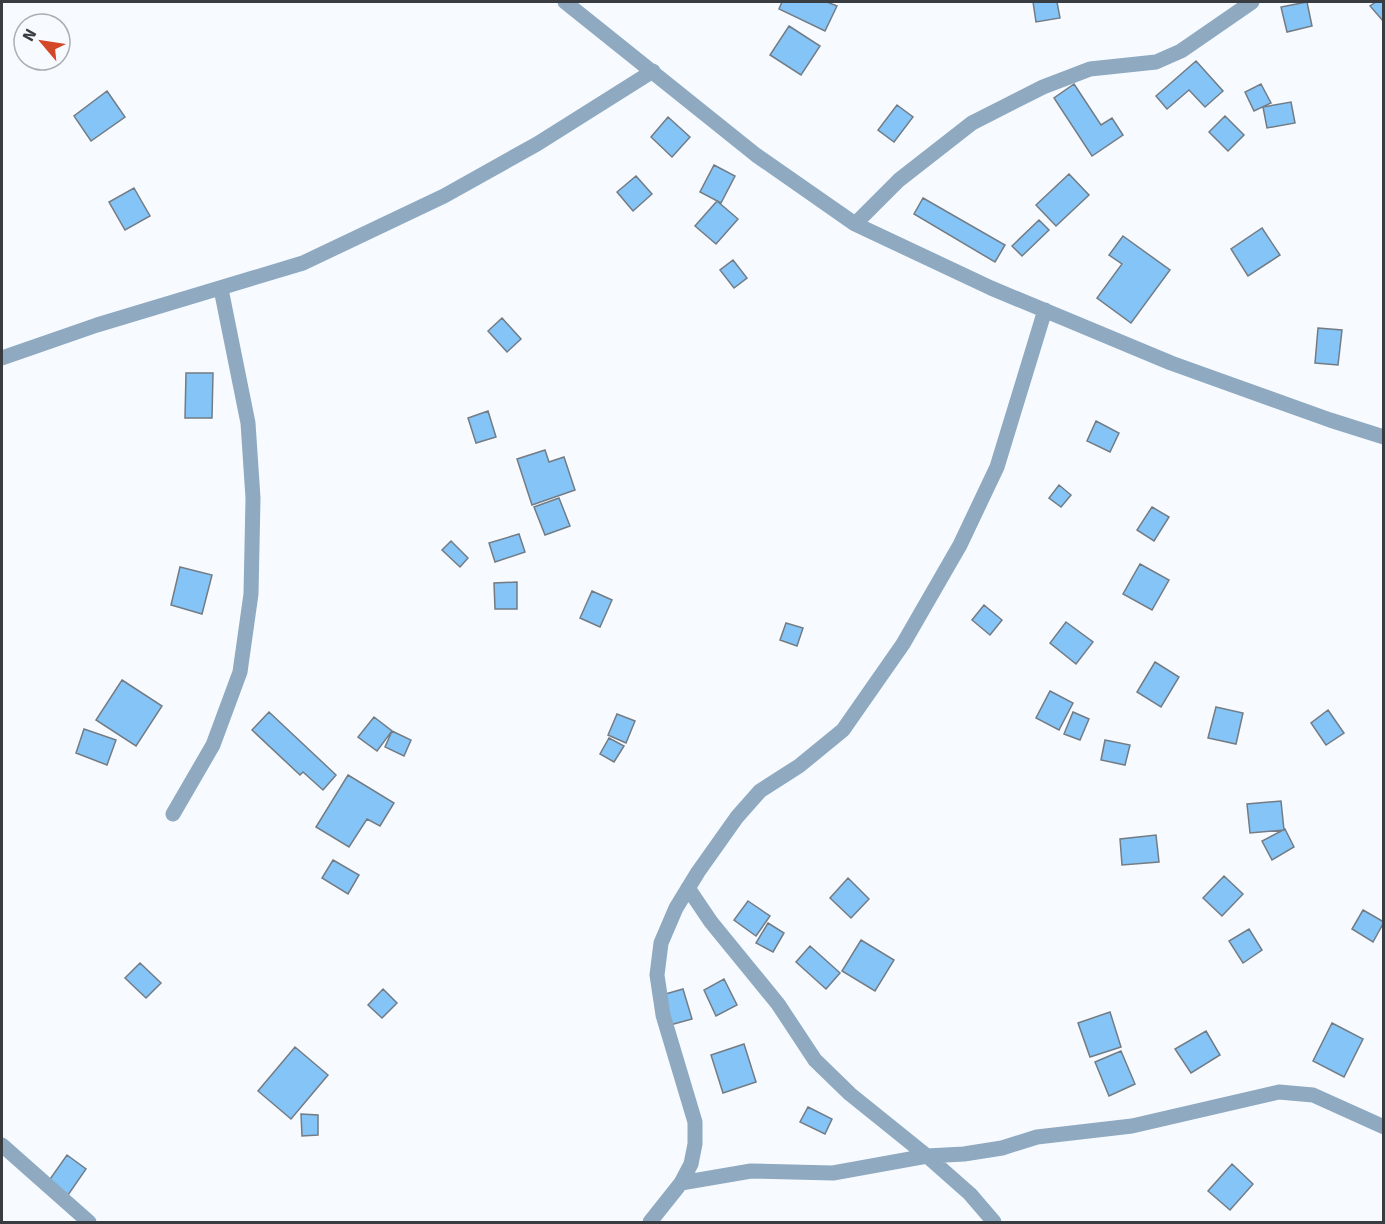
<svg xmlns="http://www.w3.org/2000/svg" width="1385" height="1224" viewBox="0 0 1385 1224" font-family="Signika,sans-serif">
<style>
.building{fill:#84c4f7;stroke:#737c84;stroke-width:1.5}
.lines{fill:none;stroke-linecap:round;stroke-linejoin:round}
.minor{stroke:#8fa9c0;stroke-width:15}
</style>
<rect width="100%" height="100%" fill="#f7fbff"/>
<path class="building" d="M 782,2 L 827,2 L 837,6 L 825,31 L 779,9 Z
M 1033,2 L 1057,2 L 1060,18 L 1036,22 Z
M 1307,2 L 1312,26 L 1287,32 L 1281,7 Z
M 1376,2 L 1384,2 L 1384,22 L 1370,6 Z
M 789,26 L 820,46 L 801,75 L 770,55 Z
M 1196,61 L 1223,91 L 1205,107 L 1189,90 L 1167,109 L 1156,96 Z
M 1074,84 L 1101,125 L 1112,118 L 1123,135 L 1092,156 L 1054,98 Z
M 1261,84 L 1271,103 L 1254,111 L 1245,92 Z
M 107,91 L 125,117 L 91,141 L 74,116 Z
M 1291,102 L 1295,123 L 1267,128 L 1263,107 Z
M 897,105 L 913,117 L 894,142 L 878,130 Z
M 1225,116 L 1244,135 L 1228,151 L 1209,132 Z
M 668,117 L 690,137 L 672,157 L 651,137 Z
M 714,165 L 735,176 L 721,203 L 700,192 Z
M 1069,174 L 1089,195 L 1056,226 L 1036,205 Z
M 636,176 L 652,194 L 633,211 L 617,192 Z
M 134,188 L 150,216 L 125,230 L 109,202 Z
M 923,198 L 1005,245 L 995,262 L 914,214 Z
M 717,201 L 738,219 L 716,244 L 695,226 Z
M 1039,220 L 1049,230 L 1022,256 L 1012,246 Z
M 1262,228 L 1280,255 L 1248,276 L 1231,249 Z
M 1123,236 L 1170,270 L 1131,323 L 1097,298 L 1122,264 L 1109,255 Z
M 733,260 L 747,278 L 734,288 L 720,270 Z
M 502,318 L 521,339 L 507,352 L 488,331 Z
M 1318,328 L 1342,330 L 1338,365 L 1315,363 Z
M 186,373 L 213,373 L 212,418 L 185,418 Z
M 488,411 L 496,437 L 476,443 L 468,418 Z
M 1096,421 L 1119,433 L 1110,452 L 1087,441 Z
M 545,450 L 549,462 L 564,457 L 575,490 L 532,505 L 517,459 Z
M 1059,485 L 1071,495 L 1061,507 L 1049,498 Z
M 559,498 L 570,526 L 545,535 L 534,507 Z
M 1152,507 L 1169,517 L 1154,541 L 1137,530 Z
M 519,534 L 525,552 L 495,562 L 489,543 Z
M 451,541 L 468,558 L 460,567 L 442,550 Z
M 1140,564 L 1169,580 L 1152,610 L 1123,594 Z
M 180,567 L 212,575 L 202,614 L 171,605 Z
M 517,582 L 517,609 L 495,609 L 494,583 Z
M 592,591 L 612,600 L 600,627 L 580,618 Z
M 984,605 L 1002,620 L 990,635 L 972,620 Z
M 1066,622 L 1093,642 L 1076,664 L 1050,643 Z
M 786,623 L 803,628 L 797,646 L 780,640 Z
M 1155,662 L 1179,677 L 1161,707 L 1137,692 Z
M 122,680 L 162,706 L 136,746 L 96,720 Z
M 1050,691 L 1073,703 L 1059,730 L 1036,718 Z
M 1216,707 L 1243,713 L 1236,744 L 1208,738 Z
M 1328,710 L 1344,733 L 1326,745 L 1311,723 Z
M 269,712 L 336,775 L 323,790 L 303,772 L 300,775 L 252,730 Z
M 1073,712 L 1089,719 L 1080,740 L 1064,734 Z
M 617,714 L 635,721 L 626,743 L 608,735 Z
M 374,717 L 392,731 L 377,751 L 358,737 Z
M 84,729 L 116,740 L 107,765 L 76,753 Z
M 392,731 L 411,740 L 404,756 L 385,747 Z
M 609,738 L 624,746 L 614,762 L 600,754 Z
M 1105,740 L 1130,745 L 1125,765 L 1101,760 Z
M 348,775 L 394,803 L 380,826 L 367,819 L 349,847 L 316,827 Z
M 1281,801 L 1284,830 L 1250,833 L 1247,804 Z
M 1285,829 L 1294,847 L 1272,860 L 1262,841 Z
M 1156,835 L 1159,862 L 1122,865 L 1120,839 Z
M 333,860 L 359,875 L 348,894 L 322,878 Z
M 1224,876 L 1243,894 L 1222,916 L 1203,898 Z
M 848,878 L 869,899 L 851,918 L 830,898 Z
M 748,901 L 770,916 L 756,936 L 734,920 Z
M 1363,910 L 1384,922 L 1373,942 L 1352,929 Z
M 768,923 L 784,933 L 773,952 L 756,943 Z
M 1249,929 L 1262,950 L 1243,963 L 1229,941 Z
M 861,940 L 894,960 L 875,991 L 842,971 Z
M 810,946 L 840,973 L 826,989 L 796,962 Z
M 140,963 L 161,983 L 146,998 L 125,978 Z
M 724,979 L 737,1005 L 716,1016 L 704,990 Z
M 383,989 L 397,1003 L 382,1018 L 368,1005 Z
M 683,989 L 692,1019 L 670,1025 L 662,995 Z
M 1110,1012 L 1121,1047 L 1090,1057 L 1078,1023 Z
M 1332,1023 L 1363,1039 L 1344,1077 L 1313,1061 Z
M 1206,1031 L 1220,1055 L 1191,1073 L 1175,1049 Z
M 744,1044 L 756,1082 L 723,1093 L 711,1055 Z
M 295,1047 L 328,1075 L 291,1119 L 258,1091 Z
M 1121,1051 L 1135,1084 L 1109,1096 L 1095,1062 Z
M 808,1107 L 832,1119 L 825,1134 L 800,1122 Z
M 301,1114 L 318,1115 L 318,1135 L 302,1136 Z
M 67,1155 L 86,1169 L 68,1195 L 48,1182 Z
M 1232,1164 L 1253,1184 L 1230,1210 L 1208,1191 Z"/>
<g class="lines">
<path class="minor" d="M 565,2 L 756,155 L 855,224 L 991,288 L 1171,363 L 1330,420 L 1384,437
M 855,224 L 899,180 L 972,123 L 1043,87 L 1090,69 L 1156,62 L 1181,51 L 1252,2
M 2,358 L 97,325 L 303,263 L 444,196 L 537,144 L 653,71
M 173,814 L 213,745 L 240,672 L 251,594 L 253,498 L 248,423 L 221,289
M 688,888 L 711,922 L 778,1004 L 815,1060 L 850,1094 L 927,1156 L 970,1194 L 994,1222
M 2,1145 L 89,1222
M 681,1183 L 751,1171 L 833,1173 L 927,1156 L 964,1154 L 1002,1148 L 1037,1137 L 1132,1126 L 1279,1092 L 1313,1095 L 1384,1127
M 650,1222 L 681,1183 L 691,1164 L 695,1144 L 695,1122 L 663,1015 L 657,975 L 661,943 L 676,908 L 698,872 L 737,817 L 760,791 L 799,766 L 843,730 L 903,644 L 960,545 L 997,467 L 1045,310"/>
</g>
<rect width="1385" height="1224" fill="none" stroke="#393d41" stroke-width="6"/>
<g transform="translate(42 42) rotate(299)"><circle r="28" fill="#f7fbff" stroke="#abafb3" stroke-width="1.5"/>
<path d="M0-4.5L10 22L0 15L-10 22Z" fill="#d24829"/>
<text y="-9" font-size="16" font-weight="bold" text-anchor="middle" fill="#393d41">N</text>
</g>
</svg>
